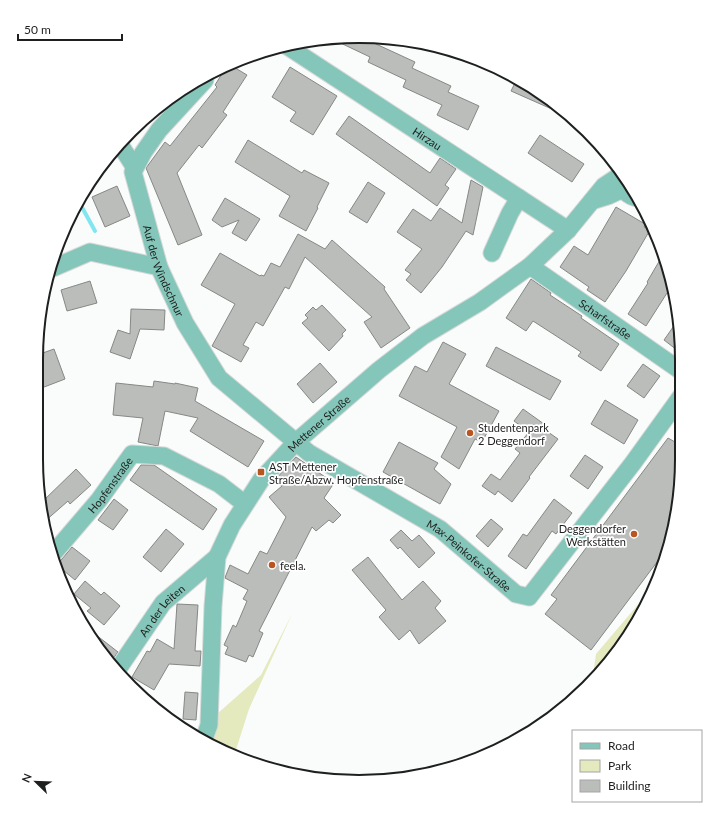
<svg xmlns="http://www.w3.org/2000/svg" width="718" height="818" viewBox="0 0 718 818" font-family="Lato,sans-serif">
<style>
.green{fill:#e4e9be}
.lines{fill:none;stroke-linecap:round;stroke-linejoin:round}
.stream{stroke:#82e6f0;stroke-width:4}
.building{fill:#bbbdbb;stroke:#868885}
.minor-casing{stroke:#d6d9d7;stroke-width:19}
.minor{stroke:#84c6b9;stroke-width:17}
.poi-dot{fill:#b95520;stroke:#fff;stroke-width:1.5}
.labels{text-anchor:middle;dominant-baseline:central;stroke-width:3.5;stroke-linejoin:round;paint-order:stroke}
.street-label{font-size:11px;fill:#1e1f1f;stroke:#fff}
.poi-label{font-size:11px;fill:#1e1f1f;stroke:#fff;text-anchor:start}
.rim{fill:none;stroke:#1e1f1f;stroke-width:2}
</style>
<rect width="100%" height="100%" fill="#f9fcfa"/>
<path class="green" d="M 658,581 L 627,639 L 572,702 L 568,704 L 593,675 L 596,654 Z
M 292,614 L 249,709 L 234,756 L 207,741 L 217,714 L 261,675 Z"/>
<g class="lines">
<path class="stream" d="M 78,200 L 95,231"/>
</g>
<path class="building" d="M 379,37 L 376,44 L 415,62 L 412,68 L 451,86 L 448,92 L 479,106 L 468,130 L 437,115 L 442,105 L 403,87 L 406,80 L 368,62 L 370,57 L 330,38 Z
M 232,66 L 247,75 L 223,112 L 227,115 L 202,148 L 199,145 L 177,173 L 202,235 L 178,245 L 146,168 L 165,142 L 170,146 L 217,87 L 215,85 L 225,69 Z
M 290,67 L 337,96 L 313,135 L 290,121 L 296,112 L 272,97 Z
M 517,79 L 556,103 L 558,104 L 554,110 L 511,91 Z
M 349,116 L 430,173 L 440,158 L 456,169 L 445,185 L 449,188 L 437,206 L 373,160 L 336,134 Z
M 540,135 L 584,164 L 572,182 L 528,153 Z
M 248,140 L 302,173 L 304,170 L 329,183 L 317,207 L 318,208 L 306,231 L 279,216 L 290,196 L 235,162 Z
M 471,180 L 483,187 L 473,235 L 466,231 L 442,267 L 421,293 L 406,280 L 411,274 L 405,270 L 422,249 L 397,232 L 413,209 L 431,221 L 440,208 L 462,223 Z
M 368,182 L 385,193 L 367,223 L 349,212 Z
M 117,186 L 130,216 L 105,227 L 92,197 Z
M 225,198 L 260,219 L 246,241 L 232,233 L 239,220 L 222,227 L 212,220 Z
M 616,207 L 645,224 L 644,227 L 650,230 L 626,271 L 605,302 L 587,290 L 589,287 L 560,267 L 574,246 L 588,255 Z
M 298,234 L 325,249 L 332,240 L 385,287 L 384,289 L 410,328 L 381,348 L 364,322 L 372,317 L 305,257 L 289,289 L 285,287 L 263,326 L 256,322 L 243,345 L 249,348 L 241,362 L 212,346 L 235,304 L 201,285 L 220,253 L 260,276 L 261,275 L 264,276 L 271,263 L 280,267 Z
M 664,253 L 673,297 L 667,293 L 646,326 L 628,314 L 648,283 L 647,282 Z
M 531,279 L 551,293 L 550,295 L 582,316 L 581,318 L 619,344 L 601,371 L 578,356 L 581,352 L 533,321 L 526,331 L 506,318 Z
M 90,281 L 97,303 L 67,311 L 61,290 Z
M 322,305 L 346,330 L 342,334 L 343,336 L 329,351 L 302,323 L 308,318 L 305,315 L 313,307 L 316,310 Z
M 131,309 L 165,310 L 164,330 L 140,329 L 130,359 L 110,352 L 118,330 L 130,334 Z
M 678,320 L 681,344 L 677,350 L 664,340 Z
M 443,342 L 466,354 L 449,384 L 499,411 L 482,442 L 475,439 L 459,469 L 441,457 L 457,427 L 399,396 L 415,366 L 427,372 Z
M 496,347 L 561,381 L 550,400 L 486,366 Z
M 54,349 L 65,379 L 39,389 L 40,354 Z
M 320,363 L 337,382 L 313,403 L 297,384 Z
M 643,364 L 660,376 L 644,398 L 627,386 Z
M 154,381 L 175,384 L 175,383 L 198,388 L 195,401 L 264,441 L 248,467 L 190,431 L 198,418 L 165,411 L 158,446 L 138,442 L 143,418 L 113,415 L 116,383 L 153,387 Z
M 605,400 L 638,420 L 624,444 L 591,424 Z
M 523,409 L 544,424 L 541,427 L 558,439 L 529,477 L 530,478 L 512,502 L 498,491 L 495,495 L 482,486 L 491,474 L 500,480 L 520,453 L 515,449 L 529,432 L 514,421 Z
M 668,438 L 682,446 L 682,459 L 676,522 L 669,546 L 591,650 L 545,614 L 557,599 L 551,595 Z
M 399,442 L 438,463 L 434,469 L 451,484 L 440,504 L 383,472 Z
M 585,455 L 603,467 L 588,489 L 570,476 Z
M 296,457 L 334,483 L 324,498 L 341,515 L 333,523 L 329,520 L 316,531 L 312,527 L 259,631 L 263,633 L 253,657 L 249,655 L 246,662 L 225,654 L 228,647 L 224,645 L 233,625 L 236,627 L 247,601 L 243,599 L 248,590 L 225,578 L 226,575 L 230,565 L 248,574 L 260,551 L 267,554 L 286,517 L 269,497 L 282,486 L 274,481 Z
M 141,465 L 154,465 L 217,509 L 203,530 L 130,480 Z
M 76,469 L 91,485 L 70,504 L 68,501 L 44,522 L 42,502 Z
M 114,499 L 128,510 L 113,530 L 98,520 Z
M 554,499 L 572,513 L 556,534 L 552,531 L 526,569 L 508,556 L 523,534 L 527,536 Z
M 491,519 L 503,529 L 488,547 L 476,536 Z
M 166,529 L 184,544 L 161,572 L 143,557 Z
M 401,530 L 412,541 L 419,535 L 435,553 L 419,568 L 400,547 L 398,549 L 390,540 Z
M 72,547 L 90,561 L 75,580 L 57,565 Z
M 368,557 L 402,600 L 423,581 L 441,601 L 435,608 L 446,621 L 419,644 L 410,630 L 399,640 L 379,617 L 386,610 L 352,570 Z
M 85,581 L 101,595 L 104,592 L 120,606 L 104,625 L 87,611 L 91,608 L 74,594 Z
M 177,604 L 198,605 L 195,651 L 201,651 L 200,666 L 169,664 L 154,690 L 132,677 L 147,651 L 150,652 L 157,639 L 174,649 Z
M 91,631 L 118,652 L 110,663 L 90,632 Z
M 185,692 L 198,693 L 196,720 L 183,719 Z"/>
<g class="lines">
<defs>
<g id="minor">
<path id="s1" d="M 287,46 L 568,230"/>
<path id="s2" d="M 205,80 L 159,130 L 143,153 L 133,172 L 159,267 L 185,323 L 219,378 L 309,453 L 440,529 L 516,594 L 529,597 L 633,463 L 682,395"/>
<path d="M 119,143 L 135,168"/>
<path d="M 621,179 C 621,190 628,197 639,198"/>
<path d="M 592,201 L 608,196 L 623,189"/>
<path d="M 492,253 L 510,213 L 519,198"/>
<path id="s3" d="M 530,266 L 681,371"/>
<path d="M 53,268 L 90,252 L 159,267"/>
<path id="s4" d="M 52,555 L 99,500 L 132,454 L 164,456 L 219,484 L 245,504"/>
<path id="s5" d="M 116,672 L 163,603 L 217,557"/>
<path id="s6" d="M 204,739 L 209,725 L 213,606 L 217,557 L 232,525 L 261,480 L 296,442 L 379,370 L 423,336 L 480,302 L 530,266 L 568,230 L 604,186 L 622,174"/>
</g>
</defs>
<use href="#minor" class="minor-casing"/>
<use href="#minor" class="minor"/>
</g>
<g class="poi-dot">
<circle cx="470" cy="433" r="4"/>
<rect x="257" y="468" width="8" height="8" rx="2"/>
<circle cx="634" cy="534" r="4"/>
<circle cx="272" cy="565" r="4"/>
</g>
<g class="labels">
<g class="street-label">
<text stroke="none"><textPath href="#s1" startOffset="168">Hirzau</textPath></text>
<text stroke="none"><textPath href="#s2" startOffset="221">Auf der Windschnur</textPath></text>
<text stroke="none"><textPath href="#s3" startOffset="92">Scharfstraße</textPath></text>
<text stroke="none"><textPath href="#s6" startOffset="353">Mettener Straße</textPath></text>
<text stroke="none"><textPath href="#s4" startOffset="91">Hopfenstraße</textPath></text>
<text stroke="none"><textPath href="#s2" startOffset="650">Max-Peinkofer-Straße</textPath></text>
<text stroke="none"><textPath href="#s5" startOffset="77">An der Leiten</textPath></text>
</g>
<g class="poi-label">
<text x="478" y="427">Studentenpark<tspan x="478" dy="13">2 Deggendorf</tspan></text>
<text x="269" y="466">AST Mettener<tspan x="269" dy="13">Straße/Abzw. Hopfenstraße</tspan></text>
<text x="626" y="528" text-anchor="end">Deggendorfer<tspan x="626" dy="13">Werkstätten</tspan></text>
<text x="280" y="565">feela.</text>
</g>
</g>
<path d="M0 0H718V818H0ZM359 43H359A316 316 0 0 1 675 359V459A316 316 0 0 1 359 775H359A316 316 0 0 1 43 459V359A316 316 0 0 1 359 43Z" fill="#fff" fill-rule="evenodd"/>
<path class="rim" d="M359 43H359A316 316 0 0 1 675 359V459A316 316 0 0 1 359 775H359A316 316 0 0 1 43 459V359A316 316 0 0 1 359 43Z"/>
<rect x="572" y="730" width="130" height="72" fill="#ffffff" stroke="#a5a5a5"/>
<rect x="580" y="743" width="20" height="6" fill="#84c6b9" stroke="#a5a5a5"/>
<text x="608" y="750" font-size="12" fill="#1e1f1f">Road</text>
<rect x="580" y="760" width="20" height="12" fill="#e4e9be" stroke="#a5a5a5"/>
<text x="608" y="770" font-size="12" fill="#1e1f1f">Park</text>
<rect x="580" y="780" width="20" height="12" fill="#bbbdbb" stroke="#a5a5a5"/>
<text x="608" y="790" font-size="12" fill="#1e1f1f">Building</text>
<g transform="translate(36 782) rotate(293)" stroke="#ffffff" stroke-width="3" paint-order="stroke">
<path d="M0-3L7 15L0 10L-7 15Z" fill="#1e1f1f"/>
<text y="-6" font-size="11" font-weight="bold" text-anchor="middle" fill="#1e1f1f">N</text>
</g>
<path d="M18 34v6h104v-6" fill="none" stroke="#1e1f1f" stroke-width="2"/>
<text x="24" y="34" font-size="12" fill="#1e1f1f" stroke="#ffffff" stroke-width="3" paint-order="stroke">50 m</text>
</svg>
